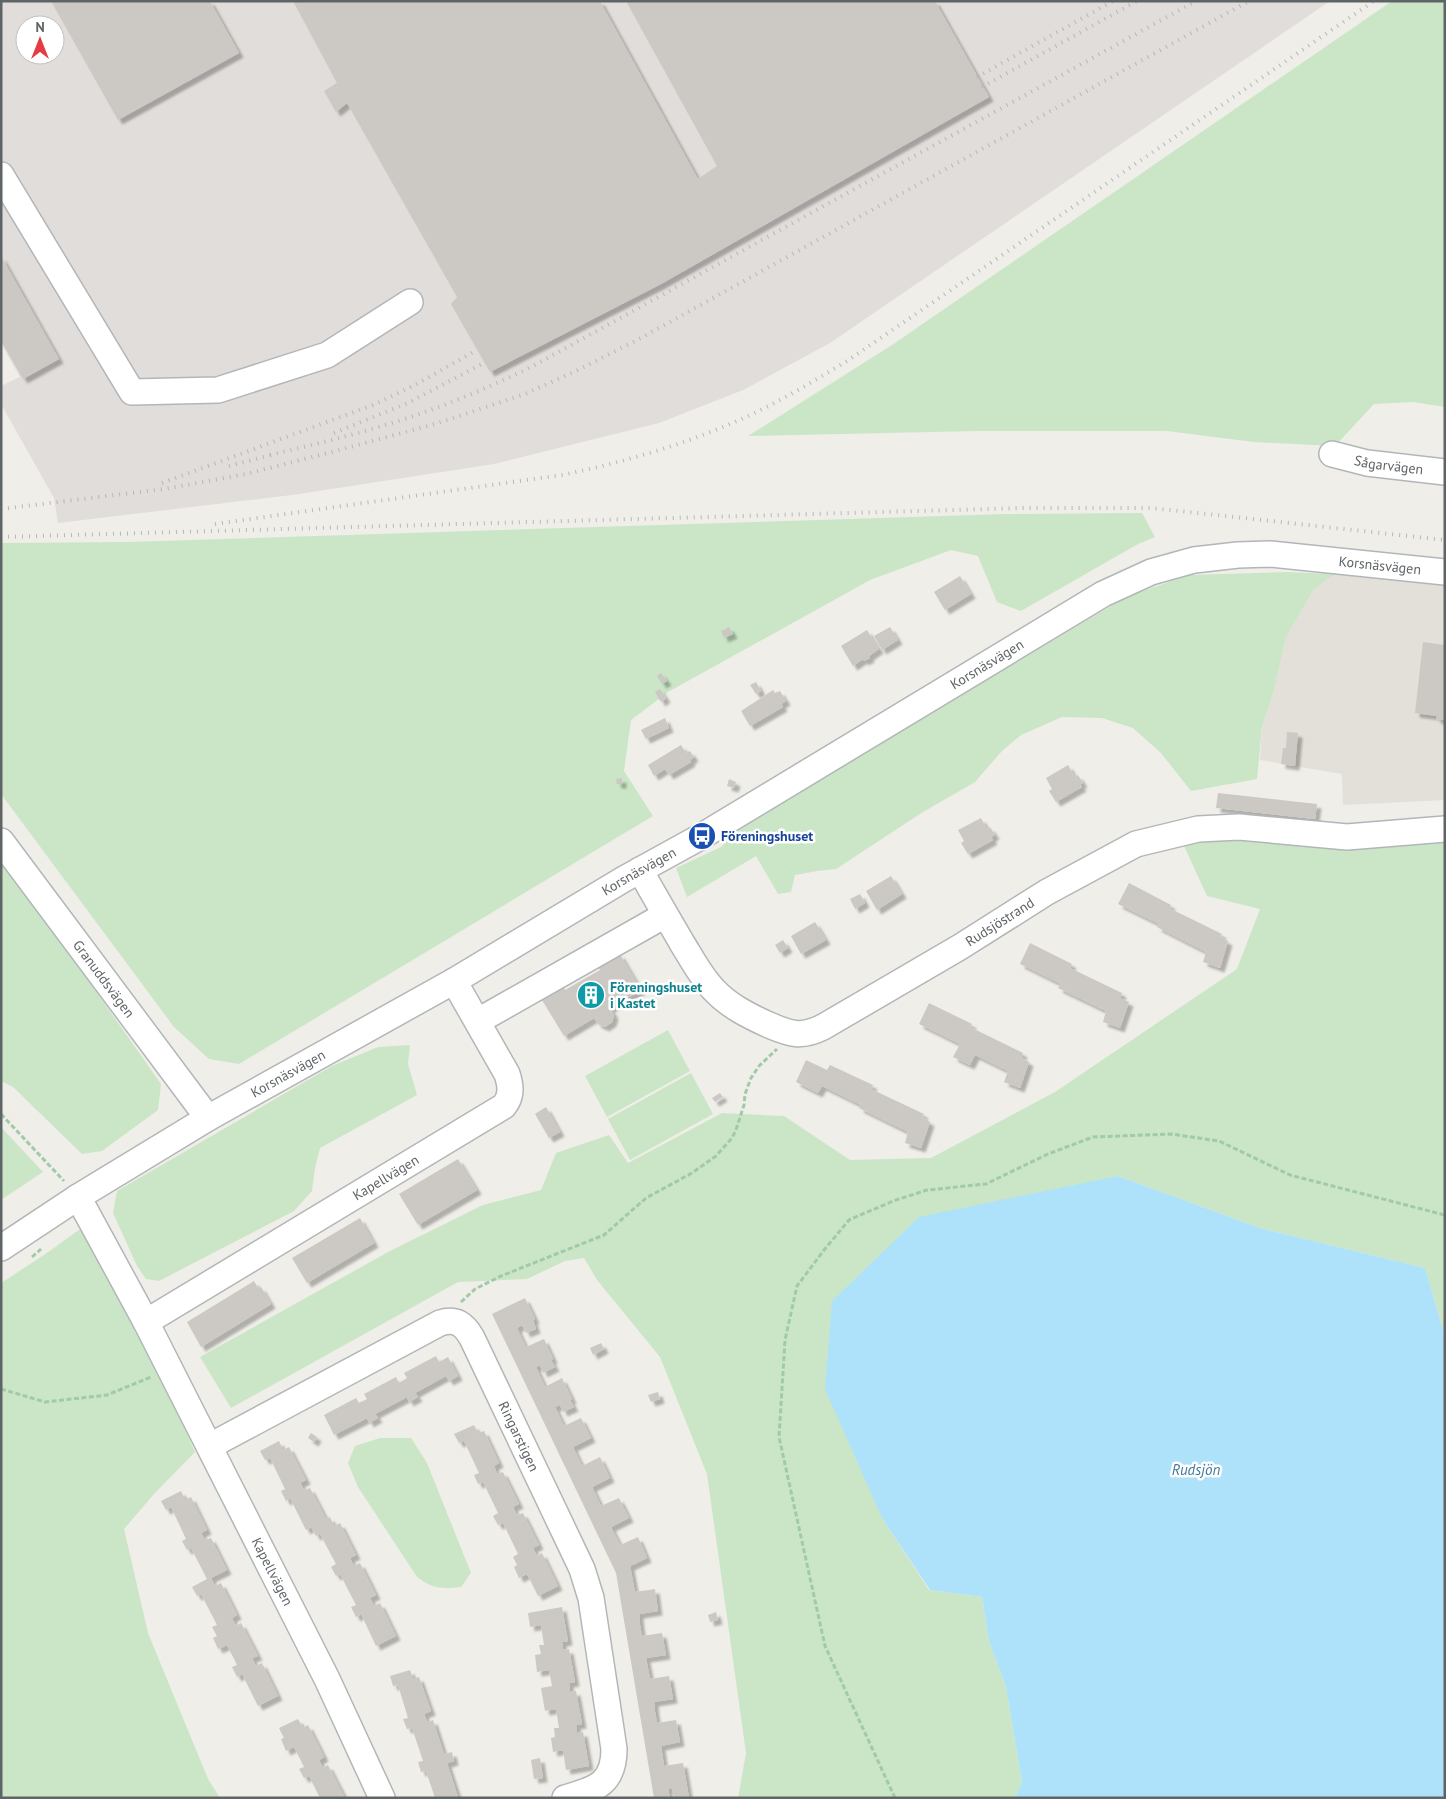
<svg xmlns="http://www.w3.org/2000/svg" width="1446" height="1799" viewBox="0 0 1446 1799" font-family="'PT Sans',sans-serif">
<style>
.industrial{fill:#e0ddda;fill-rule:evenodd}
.education{fill:#e3dfd9}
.green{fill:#cae6c6}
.water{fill:#aee2fb}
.building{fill:#ccc9c4;filter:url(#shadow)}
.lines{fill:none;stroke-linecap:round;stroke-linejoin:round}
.minor-casing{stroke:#b3b6b9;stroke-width:28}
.path{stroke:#a1caa8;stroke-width:3;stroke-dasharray:5 2.5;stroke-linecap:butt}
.minor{stroke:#fff;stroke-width:25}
.rail{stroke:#b6b7b7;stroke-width:4;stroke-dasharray:1 6;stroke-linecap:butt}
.labels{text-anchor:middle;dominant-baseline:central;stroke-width:5;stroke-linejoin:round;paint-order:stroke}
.street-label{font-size:14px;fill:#5f6467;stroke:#fff}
.transit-label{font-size:14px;font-weight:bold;fill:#164399;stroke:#fff;text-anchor:start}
.culture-label{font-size:14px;font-weight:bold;fill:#0d838f;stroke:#fff;text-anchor:start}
.water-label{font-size:15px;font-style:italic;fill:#43799c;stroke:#fff}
</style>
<defs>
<filter id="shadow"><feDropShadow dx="4.5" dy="4.5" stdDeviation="1" flood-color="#0004"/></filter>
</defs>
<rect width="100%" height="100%" fill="#f0eee8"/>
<path class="industrial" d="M 1,1 L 1330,1 L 830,343 L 743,390 L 659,423 L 494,464 L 292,495 L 58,523 L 54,498 L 1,404 L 1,386 L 20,377 L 1,343 ZM 25,25 L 55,25 L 55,55 L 25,55 Z"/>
<path class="education" d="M 1350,570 L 1445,580 L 1445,800 L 1343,805 L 1342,774 L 1260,760 L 1262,727 L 1274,690 L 1286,637 L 1314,589 L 1335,574 Z"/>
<path class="green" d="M 1392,1 L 1445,1 L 1445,407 L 1413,402 L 1374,404 L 1335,446 L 1254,442 L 1167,431 L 977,431 L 748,436 L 892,345 Z
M 1142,513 L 1155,537 L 1138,544 L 1021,611 L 997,602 L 978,556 L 951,550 L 870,580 L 668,692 L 631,720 L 624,771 L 653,816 L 239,1064 L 209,1059 L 174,1027 L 1,794 L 1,543 L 128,542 L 1005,514 Z
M 1286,572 L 1335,574 L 1314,589 L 1286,637 L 1274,690 L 1262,727 L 1257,779 L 1191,791 L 1161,753 L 1133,728 L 1102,718 L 1062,717 L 1021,735 L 1002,751 L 975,782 L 923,812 L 836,869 L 817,871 L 795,875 L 791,892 L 778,894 L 756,856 L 687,897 L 676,868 L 721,847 L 735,831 L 756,817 L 1128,596 L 1189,575 Z
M 1179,835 L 1445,838 L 1445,1337 L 1425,1268 L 1260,1228 L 1118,1176 L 882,1518 L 929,1590 L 982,1597 L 989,1641 L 1006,1687 L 1022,1782 L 1015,1798 L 738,1798 L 746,1753 L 707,1474 L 660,1357 L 597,1280 L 584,1258 L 565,1261 L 527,1279 L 458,1282 L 231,1408 L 200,1357 L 390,1251 L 483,1205 L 541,1190 L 556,1153 L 609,1135 L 628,1163 L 722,1113 L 784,1116 L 850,1160 L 931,1158 L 1055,1092 L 1237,969 L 1260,909 L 1207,896 Z
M 1,856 L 161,1084 L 158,1110 L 102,1151 L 82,1154 L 13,1087 L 1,1081 Z
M 668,1030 L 690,1071 L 607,1117 L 585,1076 Z
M 410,1045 L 408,1064 L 417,1095 L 320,1148 L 315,1168 L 312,1191 L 294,1211 L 159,1281 L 146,1279 L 137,1266 L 113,1213 L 117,1191 L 332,1066 L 378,1047 Z
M 691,1073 L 713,1114 L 630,1160 L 608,1119 Z
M 1,1127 L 43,1172 L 1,1200 Z
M 83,1227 L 140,1328 L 195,1452 L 154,1494 L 124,1529 L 148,1633 L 208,1779 L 220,1798 L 1,1798 L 1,1283 L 44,1255 Z
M 380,1438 L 411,1438 L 427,1463 L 471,1573 L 461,1587 C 441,1589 433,1589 417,1577 L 358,1487 L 348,1463 L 355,1446 Z"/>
<path class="water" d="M 1118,1176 L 1260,1228 L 1425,1268 L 1445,1337 L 1445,1798 L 1015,1798 L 1022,1782 L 1006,1687 L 989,1641 L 982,1597 L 930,1590 L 882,1518 L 825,1389 L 832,1301 L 919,1217 Z"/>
<path class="building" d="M 51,1 L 210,1 L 239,53 L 118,120 Z
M 293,1 L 600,1 L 698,179 L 717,166 L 626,1 L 935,1 L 989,97 L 661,284 L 490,372 L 451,304 L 457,297 L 347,103 L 336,112 L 324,91 L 337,83 Z
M 1,256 L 59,359 L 23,379 L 1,341 Z
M 960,576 L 971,594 L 945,610 L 934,592 Z
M 729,627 L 733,634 L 724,638 L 721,631 Z
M 890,627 L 898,640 L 882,650 L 874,636 Z
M 867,630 L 879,649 L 869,656 L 870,658 L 864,661 L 863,659 L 853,666 L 841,646 Z
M 1423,642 L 1445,645 L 1445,720 L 1436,719 L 1437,716 L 1415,713 Z
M 661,673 L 667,681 L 662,684 L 657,676 Z
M 756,682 L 761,691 L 756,694 L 750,685 Z
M 660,689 L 666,698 L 661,702 L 655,692 Z
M 773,690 L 775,693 L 780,691 L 786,701 L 781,704 L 783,707 L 750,726 L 741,711 Z
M 665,718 L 669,728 L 646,739 L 641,730 Z
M 1287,732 L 1298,733 L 1295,766 L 1281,764 L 1283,748 L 1286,748 Z
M 681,745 L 686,753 L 690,751 L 694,757 L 690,760 L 691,762 L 669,775 L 665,769 L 654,776 L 648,765 Z
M 1068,765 L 1075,777 L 1078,775 L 1083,783 L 1080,784 L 1082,787 L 1056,802 L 1049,791 L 1052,789 L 1046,778 Z
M 622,778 L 622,784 L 617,784 L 616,779 Z
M 729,779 L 736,782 L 734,788 L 727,786 Z
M 1218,793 L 1317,804 L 1315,819 L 1216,808 Z
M 981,818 L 987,829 L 990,827 L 995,835 L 991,837 L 993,840 L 968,854 L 961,843 L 964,841 L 958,830 Z
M 891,876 L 902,894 L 877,910 L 866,891 Z
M 1129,883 L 1171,905 L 1169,908 L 1222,934 L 1220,937 L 1228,941 L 1220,968 L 1203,962 L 1206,952 L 1157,927 L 1159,924 L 1118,904 Z
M 860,894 L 865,903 L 855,909 L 850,899 Z
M 815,922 L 826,940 L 801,954 L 791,936 Z
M 783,940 L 788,948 L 780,953 L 775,945 Z
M 1030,943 L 1072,964 L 1070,968 L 1122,993 L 1120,998 L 1129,1002 L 1120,1028 L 1103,1022 L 1106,1011 L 1058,988 L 1061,984 L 1020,964 Z
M 620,954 L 641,990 L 610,1008 L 614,1015 L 612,1022 L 605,1027 L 598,1024 L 594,1018 L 564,1036 L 542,1000 L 564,987 L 565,990 L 600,970 L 598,967 Z
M 929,1003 L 972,1024 L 970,1027 L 1023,1053 L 1021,1057 L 1029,1062 L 1020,1088 L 1004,1082 L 1008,1071 L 975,1055 L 970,1065 L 953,1057 L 960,1044 L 919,1024 Z
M 806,1060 L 827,1070 L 830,1065 L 873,1085 L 871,1089 L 924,1114 L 922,1117 L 930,1122 L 921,1148 L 905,1143 L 908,1132 L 859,1108 L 861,1105 L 822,1086 L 818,1093 L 796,1082 Z
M 720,1093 L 723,1097 L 715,1102 L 712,1098 Z
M 546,1107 L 560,1132 L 549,1138 L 535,1114 Z
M 458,1159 L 477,1190 L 418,1225 L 399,1194 Z
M 360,1218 L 374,1243 L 307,1283 L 292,1258 Z
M 254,1281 L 258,1288 L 261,1287 L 271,1304 L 201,1347 L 187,1322 Z
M 525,1298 L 535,1319 L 533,1320 L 536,1329 L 526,1333 L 522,1325 L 517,1328 L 521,1337 L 526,1347 L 544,1339 L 553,1359 L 551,1360 L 555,1367 L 543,1373 L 540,1365 L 536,1367 L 545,1387 L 562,1378 L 572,1399 L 570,1400 L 574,1407 L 563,1412 L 560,1405 L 555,1407 L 564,1426 L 581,1418 L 591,1438 L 573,1447 L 582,1466 L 600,1457 L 610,1478 L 592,1487 L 601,1506 L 619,1498 L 629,1518 L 611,1527 L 620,1545 L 638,1537 L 647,1558 L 630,1566 L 635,1592 L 655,1589 L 658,1611 L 639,1614 L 640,1625 L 642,1636 L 662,1633 L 666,1655 L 646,1658 L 650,1679 L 669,1676 L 673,1699 L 654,1702 L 655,1712 L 657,1723 L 676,1720 L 680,1742 L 661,1746 L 664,1766 L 683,1763 L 689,1798 L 674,1798 L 672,1788 L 668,1789 L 670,1798 L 654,1798 L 616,1573 L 492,1314 Z
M 601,1343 L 604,1349 L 593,1355 L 590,1348 Z
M 436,1356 L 439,1362 L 448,1357 L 458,1376 L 449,1381 L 446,1376 L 415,1393 L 418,1397 L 409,1402 L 407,1397 L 375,1414 L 378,1418 L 369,1423 L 367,1418 L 334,1435 L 324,1415 L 356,1398 L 359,1403 L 367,1399 L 364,1394 L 396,1377 L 399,1383 L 407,1378 L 404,1373 Z
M 658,1392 L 660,1399 L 651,1402 L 648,1395 Z
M 474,1425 L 478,1433 L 484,1431 L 499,1463 L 494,1466 L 497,1474 L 503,1472 L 519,1504 L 513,1507 L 517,1515 L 523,1513 L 539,1545 L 533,1548 L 537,1556 L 542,1553 L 558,1586 L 538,1596 L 527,1574 L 519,1578 L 514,1567 L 517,1565 L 513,1557 L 518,1554 L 503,1523 L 498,1525 L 493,1516 L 498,1513 L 483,1482 L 478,1484 L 474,1475 L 479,1473 L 464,1441 L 459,1443 L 454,1434 Z
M 311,1433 L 317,1437 L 314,1442 L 308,1438 Z
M 279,1441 L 283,1450 L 289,1447 L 306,1480 L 300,1483 L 304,1490 L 310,1488 L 326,1519 L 330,1517 L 334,1526 L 340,1523 L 356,1555 L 350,1558 L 354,1566 L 360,1563 L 376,1595 L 370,1598 L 374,1606 L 380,1603 L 396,1636 L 376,1646 L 361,1614 L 356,1617 L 351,1607 L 356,1605 L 340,1574 L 336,1576 L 331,1567 L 336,1564 L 320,1534 L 316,1536 L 311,1527 L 306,1530 L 290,1498 L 286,1501 L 281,1491 L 285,1489 L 270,1458 L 265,1460 L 260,1451 Z
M 181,1491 L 185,1500 L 191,1497 L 207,1530 L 201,1533 L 205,1540 L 211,1538 L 227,1570 L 211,1578 L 215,1586 L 221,1583 L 237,1615 L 232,1618 L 236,1626 L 241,1623 L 258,1656 L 252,1658 L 256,1666 L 262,1663 L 278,1696 L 258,1706 L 242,1674 L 237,1677 L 232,1667 L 237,1665 L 227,1645 L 218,1649 L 213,1638 L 217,1636 L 212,1627 L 217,1625 L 201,1594 L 197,1596 L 192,1587 L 207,1579 L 191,1548 L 187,1550 L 182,1541 L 186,1539 L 171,1507 L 166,1510 L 161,1501 Z
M 562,1607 L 568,1641 L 562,1642 L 563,1650 L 569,1649 L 575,1682 L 569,1683 L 570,1692 L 576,1691 L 582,1724 L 576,1725 L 577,1733 L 583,1732 L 589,1766 L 566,1770 L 563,1750 L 553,1752 L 551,1738 L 555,1737 L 554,1728 L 559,1728 L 556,1709 L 545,1711 L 541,1688 L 552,1686 L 549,1670 L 537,1672 L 535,1655 L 541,1654 L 539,1645 L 544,1645 L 541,1625 L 530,1627 L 528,1613 Z
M 716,1612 L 718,1620 L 710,1622 L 708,1615 Z
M 410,1670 L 413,1679 L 419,1677 L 431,1711 L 424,1714 L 427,1722 L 433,1720 L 444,1754 L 452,1752 L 454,1761 L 447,1763 L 458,1797 L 435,1798 L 426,1771 L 421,1772 L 418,1762 L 423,1761 L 412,1728 L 407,1729 L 403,1719 L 408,1718 L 398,1685 L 393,1686 L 390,1676 Z
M 298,1719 L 303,1728 L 308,1725 L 324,1757 L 319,1760 L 323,1768 L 328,1765 L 345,1798 L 320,1798 L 309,1776 L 304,1778 L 299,1769 L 304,1767 L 294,1747 L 286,1751 L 281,1739 L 284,1738 L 279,1728 Z
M 540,1758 L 543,1778 L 534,1779 L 531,1760 Z"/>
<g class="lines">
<defs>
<g id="minor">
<path d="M 1,175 L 132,392 L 218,390 L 327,355 L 410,302"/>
<path id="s1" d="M 1332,454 L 1367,463 L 1445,472"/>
<path id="s2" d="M 1,841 L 208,1118"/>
<path id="s3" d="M 640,870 C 654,895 668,919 682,943 C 692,959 701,977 714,990 C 729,1006 749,1016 769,1025 C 790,1034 801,1038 823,1027 L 960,947 L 1047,892 L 1136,844 L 1198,829 L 1239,827 L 1347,837 L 1445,829"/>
<path d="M 478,1021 L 665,915"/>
<path id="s4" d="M 78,1197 L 146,1322 L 327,1679 L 382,1798"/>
<path id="s5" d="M 1,1248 L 78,1197 L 208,1118 L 454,981 L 624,879 L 702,836 L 1103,594 L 1151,572 L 1194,560 L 1238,555 L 1270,554 L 1445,572"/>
<path id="s6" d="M 146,1322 L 504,1106 C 512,1096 511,1086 507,1074 L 454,981"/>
<path id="s7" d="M 210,1446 L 440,1323 C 456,1318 464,1324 472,1338 L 582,1569 L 591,1598 L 614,1749 C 614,1785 595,1789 565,1798"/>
</g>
</defs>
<use href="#minor" class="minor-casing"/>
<path class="path" d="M 1,1114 L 64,1181
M 32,1257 L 41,1249
M 461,1302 L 475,1289 L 501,1276 L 604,1235 L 646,1198 L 692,1173 L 716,1156 L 732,1138 L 736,1130 L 744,1105 L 745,1094 L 751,1078 L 759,1066 L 777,1049
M 1,1389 L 45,1402 L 107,1395 L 151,1377
M 895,1798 L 825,1646 L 779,1437 L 785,1340 L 797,1286 L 824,1250 L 849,1220 L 893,1201 L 927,1190 L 986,1184 L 1048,1154 L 1093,1137 L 1171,1134 L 1219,1141 L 1290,1175 L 1441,1214 L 1445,1216"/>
<use href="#minor" class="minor"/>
<path class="rail" d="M 977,77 L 1113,1
M 982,87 L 1137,1
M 334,433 L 408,403 L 484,363
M 270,455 C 312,445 354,435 395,422 C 443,407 488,388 533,366 L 1196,1
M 229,466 L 275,454
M 162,483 L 373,405 L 415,385 L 477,350
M 1,509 L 164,489 L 208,481 L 246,474 L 328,453 L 435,424 L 525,394 L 576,371 L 641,338 L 1249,1
M 215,524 L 562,475 C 620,463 676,447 730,424 C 771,407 809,384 847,361 L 1374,1
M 1,537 L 1024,508 L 1152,508 L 1445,540"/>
</g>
<defs>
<symbol id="bus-disc" viewBox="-11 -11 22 22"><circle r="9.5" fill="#1a4fb4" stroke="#fff"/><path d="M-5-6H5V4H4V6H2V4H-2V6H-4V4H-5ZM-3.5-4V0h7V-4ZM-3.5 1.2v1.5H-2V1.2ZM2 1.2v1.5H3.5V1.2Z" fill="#fff"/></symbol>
<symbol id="building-disc" viewBox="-11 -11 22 22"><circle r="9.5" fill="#0f9aa8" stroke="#fff"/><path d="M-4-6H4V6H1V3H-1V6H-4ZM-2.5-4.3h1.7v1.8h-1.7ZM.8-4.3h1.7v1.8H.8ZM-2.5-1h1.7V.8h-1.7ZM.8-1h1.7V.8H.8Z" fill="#fff"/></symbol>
</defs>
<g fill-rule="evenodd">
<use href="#bus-disc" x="686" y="820" width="32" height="32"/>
<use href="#building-disc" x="575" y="979" width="32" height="32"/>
</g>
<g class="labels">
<g class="street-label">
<text stroke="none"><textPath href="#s1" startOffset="58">Sågarvägen</textPath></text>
<text stroke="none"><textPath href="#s5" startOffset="1566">Korsnäsvägen</textPath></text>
<text stroke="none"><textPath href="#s5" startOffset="1146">Korsnäsvägen</textPath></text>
<text stroke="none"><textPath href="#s5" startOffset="741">Korsnäsvägen</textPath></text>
<text stroke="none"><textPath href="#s3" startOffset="469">Rudsjöstrand</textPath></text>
<text stroke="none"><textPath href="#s2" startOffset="172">Granuddsvägen</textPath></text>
<text stroke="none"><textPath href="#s5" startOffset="336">Korsnäsvägen</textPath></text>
<text stroke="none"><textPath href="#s6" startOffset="280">Kapellvägen</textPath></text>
<text stroke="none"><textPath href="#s7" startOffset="409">Ringarstigen</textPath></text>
<text stroke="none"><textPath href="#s4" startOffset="422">Kapellvägen</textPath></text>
</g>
<g class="transit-label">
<text x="721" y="836">Föreningshuset</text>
</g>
<g class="culture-label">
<text x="610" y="987">Föreningshuset<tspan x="610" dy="16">i Kastet</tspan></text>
</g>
<g class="water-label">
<text x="1196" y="1469">Rudsjön</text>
</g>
</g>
<rect width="1446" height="1799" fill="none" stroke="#5f6467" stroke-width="5"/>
<g transform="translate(40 40)"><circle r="24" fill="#ffffff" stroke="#bfc1c2"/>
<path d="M0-4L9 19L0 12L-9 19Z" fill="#e23d43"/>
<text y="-8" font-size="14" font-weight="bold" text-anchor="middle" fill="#5f6467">N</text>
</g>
</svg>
